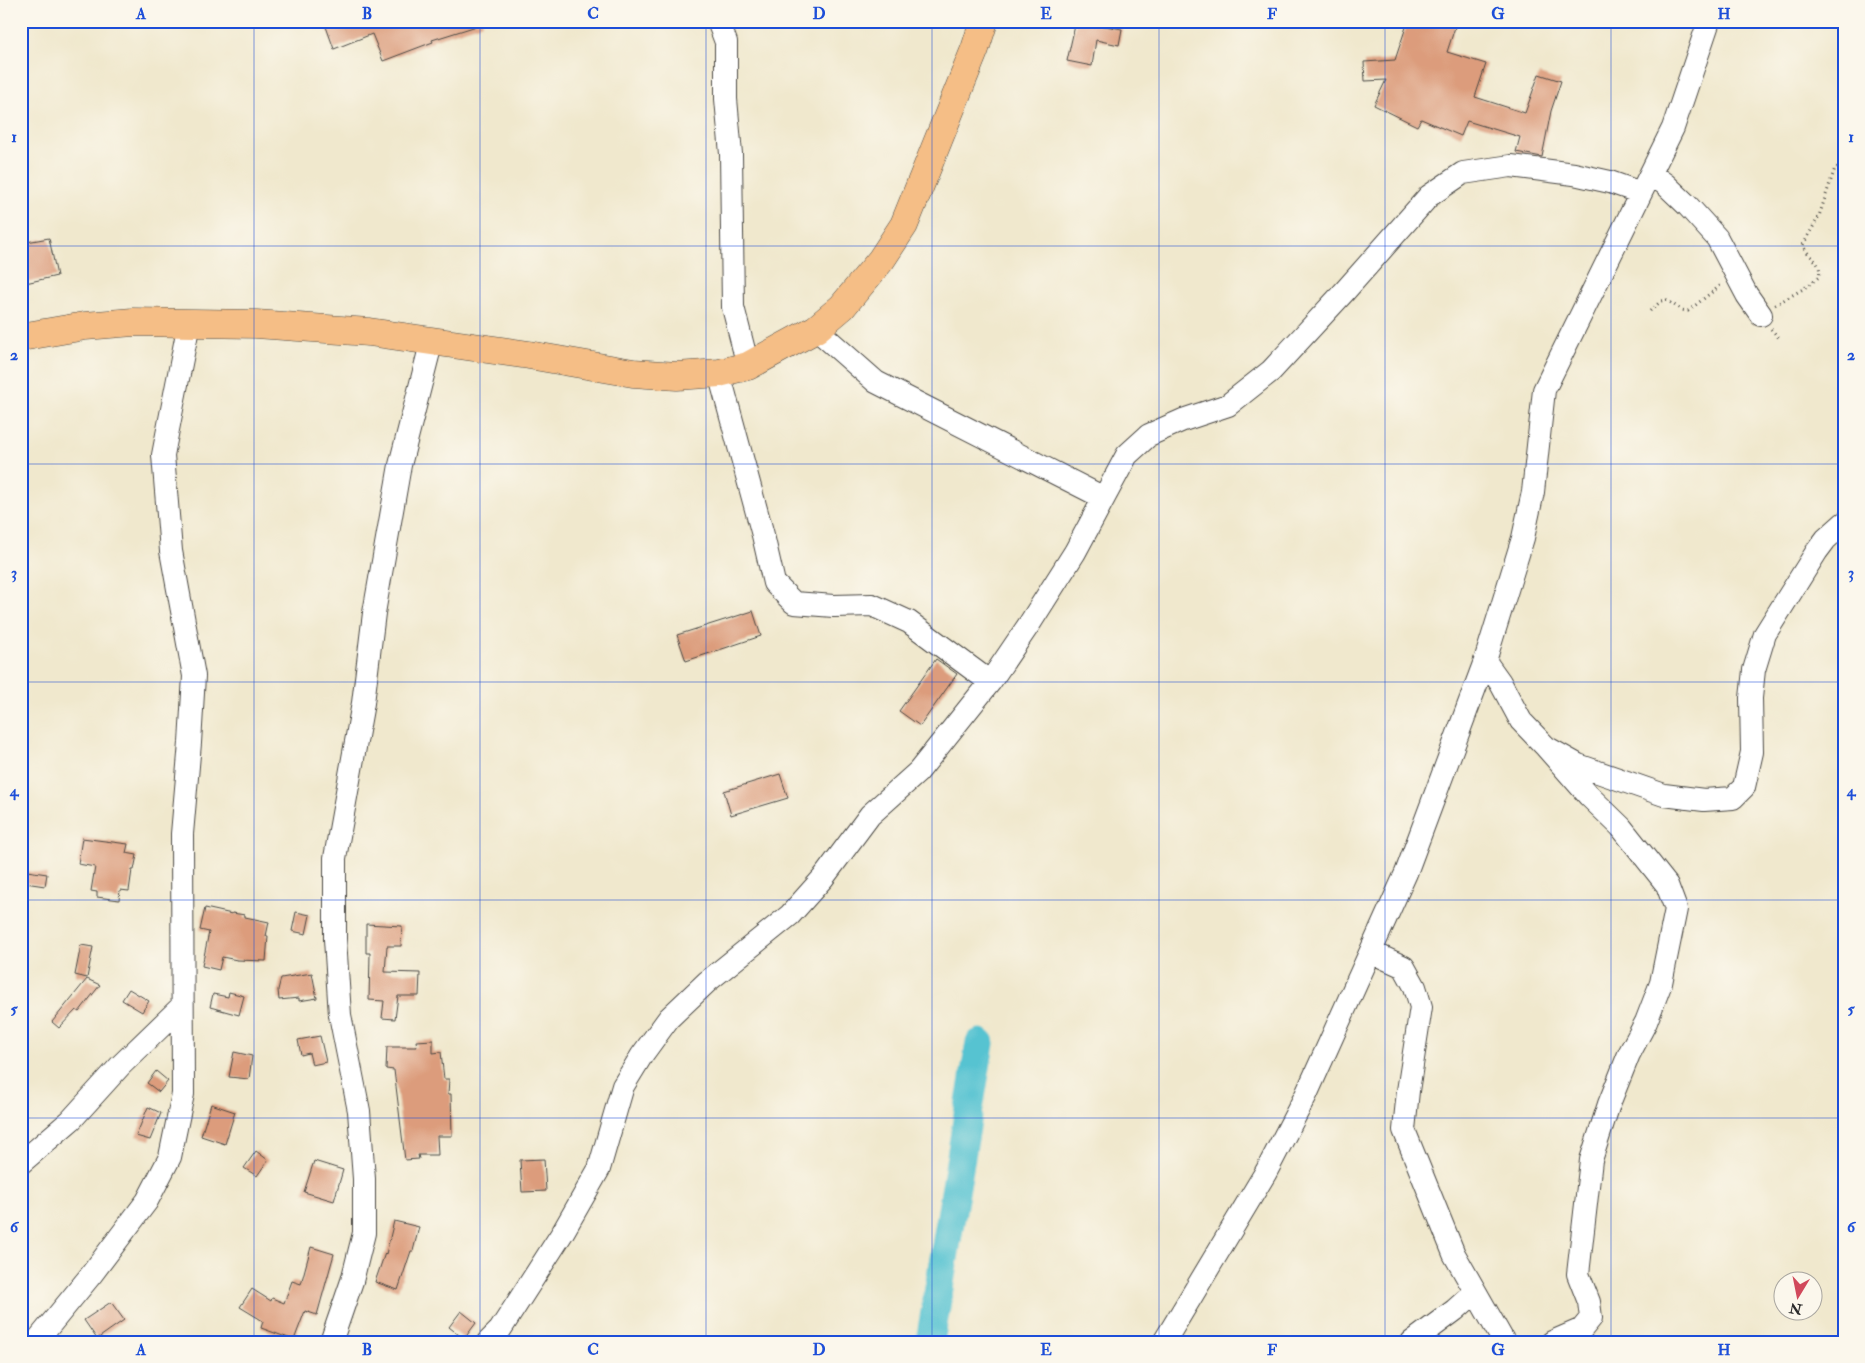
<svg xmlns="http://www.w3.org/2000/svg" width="1865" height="1363" viewBox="0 0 1865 1363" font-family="'IM FELL Double Pica',serif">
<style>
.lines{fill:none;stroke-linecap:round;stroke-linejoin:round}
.river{stroke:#57c3d1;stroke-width:29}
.building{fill:#dc9c7b}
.minor-casing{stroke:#494743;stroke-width:24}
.major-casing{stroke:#494743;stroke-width:29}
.path{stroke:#494743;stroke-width:3;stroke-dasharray:1 4;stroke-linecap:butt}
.minor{stroke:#fff;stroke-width:22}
.major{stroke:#f5be86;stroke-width:28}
.grid{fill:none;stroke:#1d4ed8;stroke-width:1;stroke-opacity:0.55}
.neatline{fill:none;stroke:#1d4ed8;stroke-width:2}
.grid-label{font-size:16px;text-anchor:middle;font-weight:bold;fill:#1d4ed8}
</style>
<rect width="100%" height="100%" fill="#fbf7ec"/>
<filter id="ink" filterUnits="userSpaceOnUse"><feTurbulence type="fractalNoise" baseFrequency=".02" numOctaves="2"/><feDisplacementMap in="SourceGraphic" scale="10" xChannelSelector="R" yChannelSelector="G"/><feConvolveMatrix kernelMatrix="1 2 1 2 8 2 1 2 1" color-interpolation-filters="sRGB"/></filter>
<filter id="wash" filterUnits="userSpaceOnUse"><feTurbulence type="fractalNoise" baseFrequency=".0096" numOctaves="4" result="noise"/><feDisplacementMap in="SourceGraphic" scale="20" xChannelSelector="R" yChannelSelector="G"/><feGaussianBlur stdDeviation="1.12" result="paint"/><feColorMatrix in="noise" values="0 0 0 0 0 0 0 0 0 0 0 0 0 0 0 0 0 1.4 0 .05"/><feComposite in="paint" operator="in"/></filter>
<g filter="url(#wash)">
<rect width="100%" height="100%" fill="#f0e8cd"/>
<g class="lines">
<path class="river" d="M 930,1342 L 980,1043"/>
</g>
<g id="blocks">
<path class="building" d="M 324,21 L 482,21 L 483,24 L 432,40 L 433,42 L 383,61 L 372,34 L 334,49 Z
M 1076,21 L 1122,29 L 1119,45 L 1096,40 L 1092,66 L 1067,61 Z
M 1408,21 L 1457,21 L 1447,52 L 1486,64 L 1475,97 L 1525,113 L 1539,74 L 1561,81 L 1551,111 L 1542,157 L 1516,152 L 1520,137 L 1467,121 L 1461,136 L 1421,119 L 1417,126 L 1374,105 L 1386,80 L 1365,81 L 1364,62 L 1395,60 Z
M 49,238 L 57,276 L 21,284 L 21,243 Z
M 753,611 L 761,636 L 686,661 L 677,635 Z
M 936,659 L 957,674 L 920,726 L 899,711 Z
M 780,774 L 788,798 L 731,815 L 724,791 Z
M 82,838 L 128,844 L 126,853 L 137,855 L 134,870 L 132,870 L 129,891 L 120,890 L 119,900 L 97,897 L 97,892 L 91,891 L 95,867 L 78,864 Z
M 27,871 L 47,874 L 45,886 L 25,883 Z
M 205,908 L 232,914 L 232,913 L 245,915 L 245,917 L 269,922 L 266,936 L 268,936 L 266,961 L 237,960 L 222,957 L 219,970 L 202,966 L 209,932 L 200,930 Z
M 296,912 L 310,915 L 306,934 L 292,931 Z
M 366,924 L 402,926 L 401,946 L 387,946 L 385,972 L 420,973 L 419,996 L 398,996 L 395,1019 L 382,1018 L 384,1001 L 369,1000 L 370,953 L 366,953 Z
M 81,945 L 93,947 L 87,978 L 75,975 Z
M 312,973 L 317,998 L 299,1001 L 299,998 L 279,1000 L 278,990 L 281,978 Z
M 87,979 L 100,985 L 79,1012 L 76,1010 L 59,1028 L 52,1022 Z
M 129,989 L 149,1001 L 142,1012 L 122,1000 Z
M 229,992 L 244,996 L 239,1015 L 210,1007 L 213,994 L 228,997 Z
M 320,1036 L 326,1062 L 312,1065 L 309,1053 L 301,1055 L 298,1040 Z
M 433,1040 L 433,1053 L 441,1052 L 444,1079 L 449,1079 L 448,1094 L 451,1094 L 452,1136 L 437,1136 L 438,1155 L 418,1155 L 419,1159 L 405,1160 L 394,1070 L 386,1069 L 387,1047 L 417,1047 L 416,1041 Z
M 234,1052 L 252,1056 L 249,1079 L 229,1077 Z
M 156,1071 L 168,1081 L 159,1092 L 147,1083 Z
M 211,1104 L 235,1112 L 225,1144 L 201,1136 Z
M 148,1107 L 161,1113 L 150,1140 L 136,1136 Z
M 256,1151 L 268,1160 L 257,1176 L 244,1168 Z
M 544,1159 L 546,1191 L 522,1192 L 520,1160 Z
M 314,1161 L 343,1170 L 334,1201 L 304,1192 Z
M 394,1221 L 419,1227 L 413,1251 L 411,1251 L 398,1290 L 375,1282 L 385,1253 L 386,1254 Z
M 311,1247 L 334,1254 L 317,1315 L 305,1311 L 294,1340 L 261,1328 L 263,1321 L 240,1307 L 252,1289 L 271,1301 L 272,1298 L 284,1303 L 292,1281 L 301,1284 Z
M 111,1302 L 124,1320 L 97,1339 L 84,1320 Z
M 461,1311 L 476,1323 L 464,1339 L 449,1327 Z"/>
</g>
</g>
<g filter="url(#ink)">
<use href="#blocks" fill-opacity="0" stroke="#494743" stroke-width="1"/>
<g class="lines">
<defs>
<path id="minor" d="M 718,21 L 726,42 L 726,99 L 731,154 L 733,307 L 748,366
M 1651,174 L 1665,184 L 1688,206 L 1717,238 L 1747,295 L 1761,315
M 816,329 L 876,382 L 1104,498
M 719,373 L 763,535 L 774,583 L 794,603 L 834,606 L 872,605 L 909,622 L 990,682
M 1485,661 L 1500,682 L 1521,721 L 1546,747 L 1578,765 L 1664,795 L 1704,800 L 1733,798 L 1744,787 L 1752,752 L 1751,698 L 1754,670 L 1765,634 L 1817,551 L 1826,539 L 1844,523
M 1546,747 L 1589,796 L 1621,827 L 1667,885 L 1676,909 L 1661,983 L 1646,1022 L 1629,1054 L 1609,1104 L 1591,1160 L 1578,1274 L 1589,1302 L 1591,1318 L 1582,1329 L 1552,1342
M 1371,952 L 1404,967 L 1415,987 L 1421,1007 L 1408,1091 L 1404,1130 L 1454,1254 L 1504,1342
M 21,1163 L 71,1120 L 120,1066 L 182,1006
M 36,1342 L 91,1275 L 147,1201 L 170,1157 L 183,1094 L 182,834 L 190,743 L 194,676 L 171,551 L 163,455 L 189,323
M 331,1342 L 352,1281 L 364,1233 L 364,1179 L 359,1111 L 340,1015 L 335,939 L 335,858 L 363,703 L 374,613 L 400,465 L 432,340
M 488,1342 L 500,1330 L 563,1232 L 599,1169 L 623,1086 L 642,1055 L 669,1018 L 708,981 L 790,915 L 823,878 L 870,815 L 918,772 L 990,682 L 1030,623 L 1075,552 L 1127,455 L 1149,435 L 1183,420 L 1228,405 L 1271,371 L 1344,292 L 1429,196 L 1463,173 L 1511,166 L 1574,174 L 1610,182 L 1641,193
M 1164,1342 L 1266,1172 L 1306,1095 L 1406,873 L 1485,661 L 1523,538 L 1533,492 L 1544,390 L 1673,128 L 1709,21
M 1412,1342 L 1455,1310 L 1475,1292"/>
<path id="major" d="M 21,337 L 85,326 L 133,322 L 256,324 L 369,332 L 529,355 L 633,373 L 677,376 L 719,373 L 748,366 L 816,329 L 842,307 L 881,260 L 904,225 L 975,49 L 984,21"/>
</defs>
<use href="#minor" class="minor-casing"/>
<use href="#major" class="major-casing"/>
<path class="path" d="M 1775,305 L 1803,289 L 1819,277 C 1823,261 1808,258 1803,245 L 1819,216 L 1835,168 L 1844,165
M 1650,311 L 1661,301 L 1667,300 L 1681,310 L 1688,311 L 1721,285
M 1771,329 L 1779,338"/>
<use href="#minor" class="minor"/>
<use href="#major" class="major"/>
</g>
</g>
<path class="grid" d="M 254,21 L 254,1342M 480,21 L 480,1342M 706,21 L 706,1342M 932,21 L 932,1342M 1159,21 L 1159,1342M 1385,21 L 1385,1342M 1611,21 L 1611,1342M 21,246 L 1844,246M 21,464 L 1844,464M 21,682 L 1844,682M 21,900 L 1844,900M 21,1118 L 1844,1118"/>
<rect width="1865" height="1363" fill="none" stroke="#fbf7ec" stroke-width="55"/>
<g transform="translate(1798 1296) rotate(190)"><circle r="24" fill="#fbf7ec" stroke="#a8a59f"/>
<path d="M0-4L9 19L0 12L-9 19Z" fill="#d1495b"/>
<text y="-8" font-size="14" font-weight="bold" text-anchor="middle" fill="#2b2b2b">N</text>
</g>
<rect x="28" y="28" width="1810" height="1308" class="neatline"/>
<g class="grid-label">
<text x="141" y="19">A</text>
<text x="367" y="19">B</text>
<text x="593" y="19">C</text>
<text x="819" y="19">D</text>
<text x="1046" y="19">E</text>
<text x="1272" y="19">F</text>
<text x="1498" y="19">G</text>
<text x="1724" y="19">H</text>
<text x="14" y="142">1</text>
<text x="1851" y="142">1</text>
<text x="14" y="360">2</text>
<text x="1851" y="360">2</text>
<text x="14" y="578">3</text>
<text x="1851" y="578">3</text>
<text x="14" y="796">4</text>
<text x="1851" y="796">4</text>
<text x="14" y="1014">5</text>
<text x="1851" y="1014">5</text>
<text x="14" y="1232">6</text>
<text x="1851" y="1232">6</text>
<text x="141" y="1355">A</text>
<text x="367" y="1355">B</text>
<text x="593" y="1355">C</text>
<text x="819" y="1355">D</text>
<text x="1046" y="1355">E</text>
<text x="1272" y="1355">F</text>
<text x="1498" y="1355">G</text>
<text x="1724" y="1355">H</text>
</g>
</svg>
